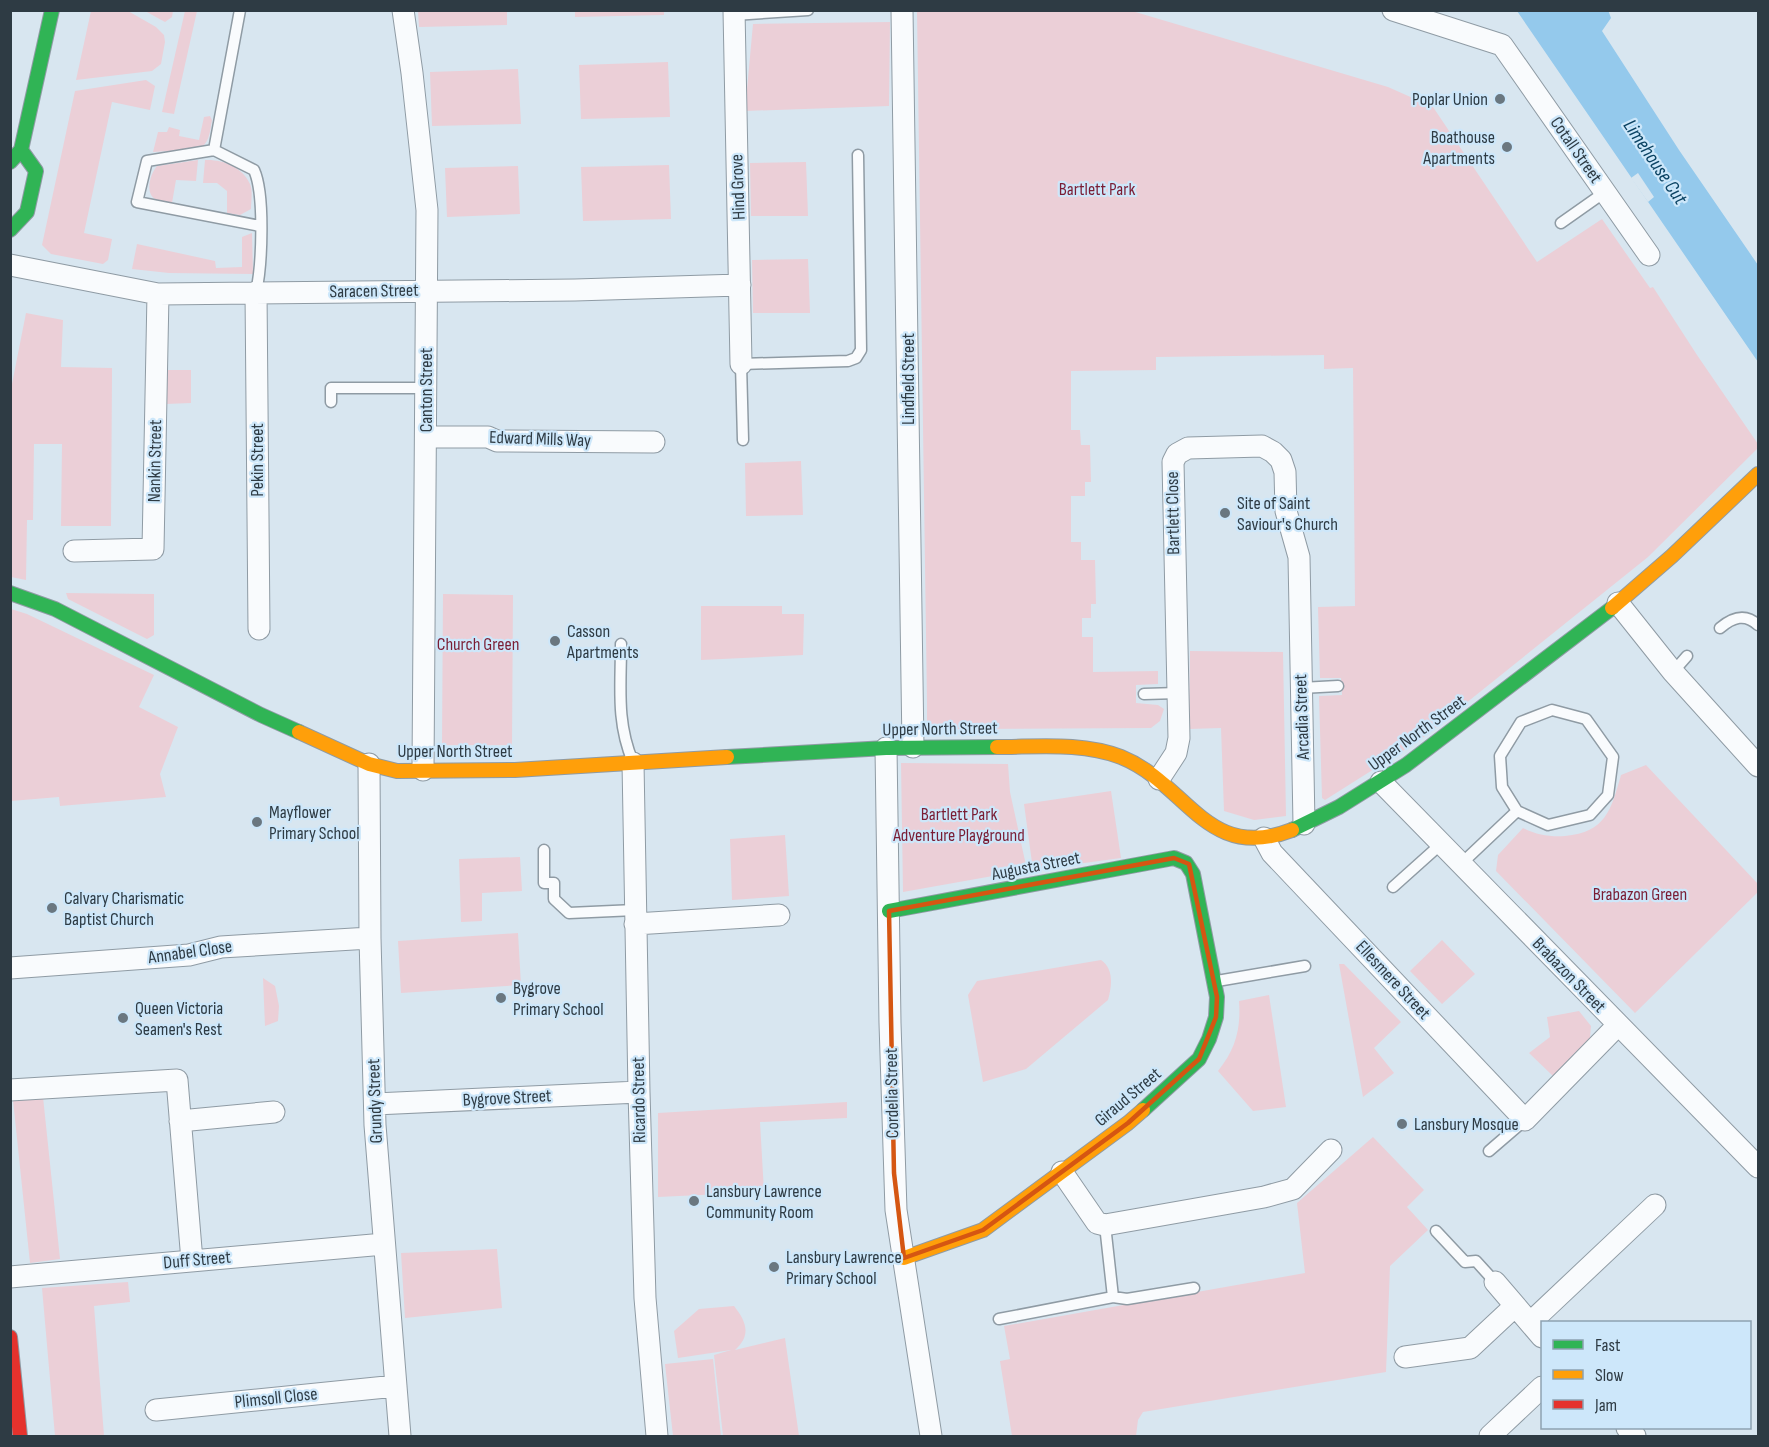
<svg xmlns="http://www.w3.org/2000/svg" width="1769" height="1447" viewBox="0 0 1769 1447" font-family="'Sofia Sans Condensed',sans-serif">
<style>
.green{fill:#ebcfd7}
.water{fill:#94c9ec}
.pier{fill:#d8e6f0}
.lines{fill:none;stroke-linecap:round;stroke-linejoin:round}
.lane-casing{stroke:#8f9ba4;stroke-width:13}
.street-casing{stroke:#8f9ba4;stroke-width:23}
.fast-casing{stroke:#8f9ba4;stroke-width:16}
.slow-casing{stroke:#8f9ba4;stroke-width:16}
.jam-casing{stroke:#8f9ba4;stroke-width:16}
.lane{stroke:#f9fbfd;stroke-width:10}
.street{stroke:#f9fbfd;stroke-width:21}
.fast{stroke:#30b455;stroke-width:14}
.slow{stroke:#ff9f0a;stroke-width:14}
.jam{stroke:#e5322d;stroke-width:14}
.marked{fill:none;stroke:#d55612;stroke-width:4.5;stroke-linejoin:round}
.poi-dot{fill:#6a7780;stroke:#cde7fa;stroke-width:2}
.labels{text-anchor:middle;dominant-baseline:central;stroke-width:4.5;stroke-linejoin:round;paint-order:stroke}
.poi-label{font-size:18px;fill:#2e3b44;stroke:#cde7fa;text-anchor:start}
.street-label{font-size:18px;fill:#2e3b44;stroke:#cde7fa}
.park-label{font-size:18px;fill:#7a1d34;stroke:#cde7fa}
.water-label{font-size:20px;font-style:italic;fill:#0b4363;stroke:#cde7fa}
</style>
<rect width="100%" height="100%" fill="#d8e6f0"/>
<path class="green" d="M 91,11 L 128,11 L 156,27 L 164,35 L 165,42 L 161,64 L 152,71 L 76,80 Z
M 145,11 L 173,11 L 172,17 L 165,22 Z
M 185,11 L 197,11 L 174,114 L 162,112 Z
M 418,11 L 507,11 L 507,25 L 419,27 Z
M 575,11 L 664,11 L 664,15 L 575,17 Z
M 917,11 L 1132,11 L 1388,87 L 1433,107 L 1537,262 L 1602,219 L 1650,288 L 1653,287 L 1697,355 L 1758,444 L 1758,448 L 1648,557 L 1420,740 L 1325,800 L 1322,798 L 1319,696 L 1342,695 L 1341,678 L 1320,678 L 1318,607 L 1355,606 L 1353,368 L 1324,369 L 1324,355 L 1156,357 L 1156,370 L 1071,371 L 1071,430 L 1080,430 L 1081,445 L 1090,445 L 1091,482 L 1085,482 L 1085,496 L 1071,496 L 1071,542 L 1081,542 L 1081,560 L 1095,560 L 1096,604 L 1091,604 L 1091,618 L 1082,618 L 1082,637 L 1093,637 L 1093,672 L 1158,671 L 1158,684 L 1136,685 L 1136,703 L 1158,705 L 1164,709 L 1160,721 L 1151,728 L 939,729 L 927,722 L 927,703 Z
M 890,22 L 889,106 L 745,111 L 753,24 Z
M 668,62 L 670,117 L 581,119 L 579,65 Z
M 518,69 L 521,124 L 432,126 L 430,72 Z
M 146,80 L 155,86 L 150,110 L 112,102 L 84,233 L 112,239 L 108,260 L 103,264 L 51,254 L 42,245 L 75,91 Z
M 210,116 L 212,120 C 210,130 210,143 199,149 L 153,152 L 158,132 L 167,132 L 169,127 L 180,130 L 179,136 L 199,140 L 204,117 Z
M 198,160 L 196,181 L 176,180 L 172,203 C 167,202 161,202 157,200 C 144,195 150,174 157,166 Z
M 205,160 C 222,159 243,167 250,184 C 253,191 251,202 251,209 L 240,215 L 227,213 L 227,191 L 217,183 L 203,183 Z
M 806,162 L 808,216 L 751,216 L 750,163 Z
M 669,165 L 671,219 L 583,221 L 581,167 Z
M 518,166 L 520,214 L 447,217 L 445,168 Z
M 252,233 L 253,274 L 169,273 L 132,269 L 137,244 L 215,261 L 216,268 L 242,267 L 242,237 Z
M 808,259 L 810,313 L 753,313 L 752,260 Z
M 26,313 L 63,320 L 61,367 L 112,368 L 112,377 L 111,526 L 61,526 L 62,444 L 34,444 L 33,520 L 27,520 L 26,580 L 11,577 L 11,389 Z
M 166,370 L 191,370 L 191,403 L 166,404 Z
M 801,461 L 803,515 L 746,516 L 745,463 Z
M 66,593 L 154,594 L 154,635 L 147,639 L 68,599 Z
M 443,594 L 513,595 L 512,745 L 442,745 Z
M 701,606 L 782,606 L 782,614 L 804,614 L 803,655 L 701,660 Z
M 11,609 L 27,614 L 154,675 L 139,707 L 178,727 L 160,774 L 166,797 L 60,806 L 59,797 L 11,801 Z
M 1190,651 L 1283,652 L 1286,816 L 1254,820 L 1224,811 L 1221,728 L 1189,729 Z
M 901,763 L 1008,764 L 1010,792 L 1027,870 L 903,892 Z
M 1646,765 L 1758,884 L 1758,892 L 1635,1013 L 1496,871 L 1498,855 L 1523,828 C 1537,835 1550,837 1565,836 C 1606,832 1611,810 1621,775 Z
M 1111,791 L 1121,858 L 1033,870 L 1024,804 Z
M 785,835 L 789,896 L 732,900 L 730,839 Z
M 520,857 L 522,891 L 482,893 L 482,921 L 461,922 L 459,859 Z
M 518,933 L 521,985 L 401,993 L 398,941 Z
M 1442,940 L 1475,974 L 1442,1004 L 1410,971 Z
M 1101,960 C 1114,969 1112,986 1108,1000 L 1026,1069 L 983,1082 L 968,995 L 977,981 Z
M 1339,964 L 1344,964 L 1401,1022 L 1374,1048 L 1394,1073 L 1363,1097 Z
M 263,978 L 275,986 L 279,1006 L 278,1021 L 265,1026 Z
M 1269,995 L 1286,1107 L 1253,1111 L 1218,1071 C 1236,1049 1241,1028 1239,1001 Z
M 1579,1011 L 1591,1026 L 1590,1038 L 1553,1076 L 1529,1053 L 1550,1037 L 1547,1017 Z
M 43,1097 L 60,1259 L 30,1263 L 13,1100 Z
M 847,1102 L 847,1118 L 760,1122 L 764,1192 L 658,1197 L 658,1113 Z
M 1373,1137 L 1424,1190 L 1407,1207 L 1428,1230 L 1390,1266 L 1386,1372 L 1143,1412 L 1138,1420 L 1136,1436 L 1012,1436 L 1000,1361 L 1010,1359 L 1004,1326 L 1305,1273 L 1297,1203 Z
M 497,1249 L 502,1308 L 405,1318 L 401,1253 Z
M 128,1282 L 130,1302 L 94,1306 L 104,1436 L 55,1436 L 42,1288 Z
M 734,1306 C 746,1321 752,1335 735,1350 L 785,1338 L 799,1436 L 723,1436 L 714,1355 L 731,1350 L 678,1358 L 674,1331 L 699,1309 Z
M 713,1359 L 721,1436 L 673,1436 L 665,1364 Z"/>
<path class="water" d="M 1608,10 L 1611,18 L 1602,31 L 1679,150 L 1758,265 L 1758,362 L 1517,11 Z"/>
<path class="pier" d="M 1638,173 L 1654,197 L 1648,202 L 1631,178 Z"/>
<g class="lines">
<defs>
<path id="lane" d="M 734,15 L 808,10
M 214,150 L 240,10
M 1561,223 L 1605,192
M 256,292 C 262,266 265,194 254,170 L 214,150 L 147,161 L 137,202 L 260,226
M 331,402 L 331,388 L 426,388
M 743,440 L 741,364 L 848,361 L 856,358 L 861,350 L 858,155
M 1720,628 C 1733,617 1745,613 1758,625
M 621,644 C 621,686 616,722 633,762
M 1673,672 L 1687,656
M 1301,688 L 1338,686
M 1144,694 L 1178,693
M 544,850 L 544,883 L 554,883 L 554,899 L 569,913 L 635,910
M 1461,864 L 1517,811 L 1548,825 L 1590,815 L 1608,795 L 1613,757 L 1586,719 L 1552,710 L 1521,722 L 1500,756 L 1502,787 L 1517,811
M 1393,887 L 1441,844
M 1217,981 L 1305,966
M 1489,1151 L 1525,1120
M 1105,1225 L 1113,1297
M 1436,1231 L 1465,1262 L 1476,1261 L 1495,1282
M 999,1319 L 1113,1297 L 1127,1299 L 1194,1288"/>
<path id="street" d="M 403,10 L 412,73 L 427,210 L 423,770
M 734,10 L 741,364
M 902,10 L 913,747
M 1393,10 L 1502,45 L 1649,255
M 10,265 L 158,294 L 575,290 L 740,285
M 256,292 L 259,629
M 426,437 L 488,437 L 497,441 L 654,442
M 74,551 L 153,549 L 158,294
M 1618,603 L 1673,672 L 1758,766
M 886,748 L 890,1023 L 896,1210 L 931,1436
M 633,763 L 639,1092 L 645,1298 L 657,1436
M 369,764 L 370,938 L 375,1125 L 400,1436
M 1159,779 L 1176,753 L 1179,738 L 1173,462 L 1177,454 L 1188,448 L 1262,446 L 1273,452 L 1281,460 L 1285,472 L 1286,511 L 1299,557 L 1304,824
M 1381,782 L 1758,1167
M 1264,838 L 1272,853 L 1525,1120 L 1618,1025
M 635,924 L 779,915
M 10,968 L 189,955 L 221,947 L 370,938
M 10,1090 L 177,1080 L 192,1261
M 375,1104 L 639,1092
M 180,1121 L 274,1112
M 1062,1172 L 1097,1223 L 1105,1225 L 1264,1197 L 1293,1189 L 1331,1150
M 10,1277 L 384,1244
M 1495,1282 L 1542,1337
M 1531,1322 L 1655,1205
M 1405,1357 L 1470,1348 L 1515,1306
M 156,1410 L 396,1386
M 1627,1428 L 1635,1436
M 1490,1436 L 1542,1387"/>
<path id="fast" d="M 10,162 L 21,150 L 52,10
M 10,230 L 27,212 L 36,171 L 21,150
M 10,593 L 55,609 L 261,715 L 299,732
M 727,757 L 886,748 L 997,747
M 1292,830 L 1339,807 L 1406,765 L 1612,608
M 889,911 L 1174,858 L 1186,863 L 1193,874 L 1217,997 L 1216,1017 L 1209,1039 L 1199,1059 L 1143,1110"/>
<path id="slow" d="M 1612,608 L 1672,556 L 1758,474
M 299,732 L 369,764 L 397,771 L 515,770 L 727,757
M 997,747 C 1038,747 1082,742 1121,757 C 1188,784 1206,863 1292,830
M 904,1258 L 983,1230 L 1128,1123 L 1143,1110"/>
<path id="jam" d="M 10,1337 L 20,1436"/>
</defs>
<use href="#lane" class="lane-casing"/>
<use href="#street" class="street-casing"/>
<use href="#fast" class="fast-casing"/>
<use href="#slow" class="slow-casing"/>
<use href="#jam" class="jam-casing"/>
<use href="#lane" class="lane"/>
<use href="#street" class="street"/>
<use href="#fast" class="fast"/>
<use href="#slow" class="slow"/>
<use href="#jam" class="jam"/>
</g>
<path class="marked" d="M 1174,858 L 1189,864 L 1217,997 L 1216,1017 L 1199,1059 L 1128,1123 L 983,1230 L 904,1258 L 894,1173 L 889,911 Z"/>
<g class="poi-dot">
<circle cx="1500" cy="99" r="6"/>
<circle cx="1507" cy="147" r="6"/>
<circle cx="1225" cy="513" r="6"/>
<circle cx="555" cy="641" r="6"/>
<circle cx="257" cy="822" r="6"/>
<circle cx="52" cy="908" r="6"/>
<circle cx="501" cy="998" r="6"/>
<circle cx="123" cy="1018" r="6"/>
<circle cx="1402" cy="1124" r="6"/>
<circle cx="694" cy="1201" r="6"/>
<circle cx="774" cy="1267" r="6"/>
</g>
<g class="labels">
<g class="poi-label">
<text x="1488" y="99" text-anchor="end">Poplar Union</text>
<text x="1495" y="137" text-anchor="end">Boathouse<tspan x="1495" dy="21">Apartments</tspan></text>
<text x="1237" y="503">Site of Saint<tspan x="1237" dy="21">Saviour's Church</tspan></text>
<text x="567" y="631">Casson<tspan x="567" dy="21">Apartments</tspan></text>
<text x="269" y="812">Mayflower<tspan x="269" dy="21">Primary School</tspan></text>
<text x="64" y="898">Calvary Charismatic<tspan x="64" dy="21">Baptist Church</tspan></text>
<text x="513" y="988">Bygrove<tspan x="513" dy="21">Primary School</tspan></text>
<text x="135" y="1008">Queen Victoria<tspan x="135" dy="21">Seamen's Rest</tspan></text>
<text x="1414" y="1124">Lansbury Mosque</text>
<text x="706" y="1191">Lansbury Lawrence<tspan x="706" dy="21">Community Room</tspan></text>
<text x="786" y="1257">Lansbury Lawrence<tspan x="786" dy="21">Primary School</tspan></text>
</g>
<g class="street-label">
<text transform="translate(1576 150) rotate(55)">Cotall Street</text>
<text transform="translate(738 187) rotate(-92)">Hind Grove</text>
<text transform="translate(374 291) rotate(-1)">Saracen Street</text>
<text transform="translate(908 379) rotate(-90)">Lindfield Street</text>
<text transform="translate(426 390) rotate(-90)">Canton Street</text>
<text transform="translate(540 439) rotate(2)">Edward Mills Way</text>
<text transform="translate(257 460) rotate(-90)">Pekin Street</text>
<text transform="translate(155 461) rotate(-89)">Nankin Street</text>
<text transform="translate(1173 513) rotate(-91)">Bartlett Close</text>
<text transform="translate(1302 717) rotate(-92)">Arcadia Street</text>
<text transform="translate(940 729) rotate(-1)">Upper North Street</text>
<text transform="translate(1417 733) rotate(-36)">Upper North Street</text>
<text x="455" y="751">Upper North Street</text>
<text transform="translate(1036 866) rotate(-11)">Augusta Street</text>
<text transform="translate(190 952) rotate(-8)">Annabel Close</text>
<text transform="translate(1569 975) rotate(46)">Brabazon Street</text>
<text transform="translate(1393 980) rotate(47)">Ellesmere Street</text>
<text transform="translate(892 1093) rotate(-91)">Cordelia Street</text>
<text transform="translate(1128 1097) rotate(-40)">Giraud Street</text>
<text transform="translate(507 1098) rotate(-3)">Bygrove Street</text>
<text transform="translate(639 1100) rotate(-91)">Ricardo Street</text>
<text transform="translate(375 1101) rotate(-92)">Grundy Street</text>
<text transform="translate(197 1260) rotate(-5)">Duff Street</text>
<text transform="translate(276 1398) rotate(-6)">Plimsoll Close</text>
</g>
<g class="park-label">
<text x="1097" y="189">Bartlett Park</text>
<text x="478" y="644">Church Green</text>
<text x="959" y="814">Bartlett Park<tspan x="959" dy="21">Adventure Playground</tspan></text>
<text x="1640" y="894">Brabazon Green</text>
</g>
<g class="water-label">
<text transform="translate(1655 162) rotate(56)">Limehouse Cut</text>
</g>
</g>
<rect width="1769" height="1447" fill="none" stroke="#2e3b44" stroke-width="24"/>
<rect x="1541" y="1321" width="210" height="108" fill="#cde7fa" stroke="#8da2b1" stroke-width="1.5"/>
<rect x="1553" y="1340" width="30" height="9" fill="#30b455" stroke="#8da2b1" stroke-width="1.5"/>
<text x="1595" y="1351" font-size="18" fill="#2e3b44">Fast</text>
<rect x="1553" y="1370" width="30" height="9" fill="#ff9f0a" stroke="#8da2b1" stroke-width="1.5"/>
<text x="1595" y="1381" font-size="18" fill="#2e3b44">Slow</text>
<rect x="1553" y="1400" width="30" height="9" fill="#e5322d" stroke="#8da2b1" stroke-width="1.5"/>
<text x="1595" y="1411" font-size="18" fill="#2e3b44">Jam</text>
</svg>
